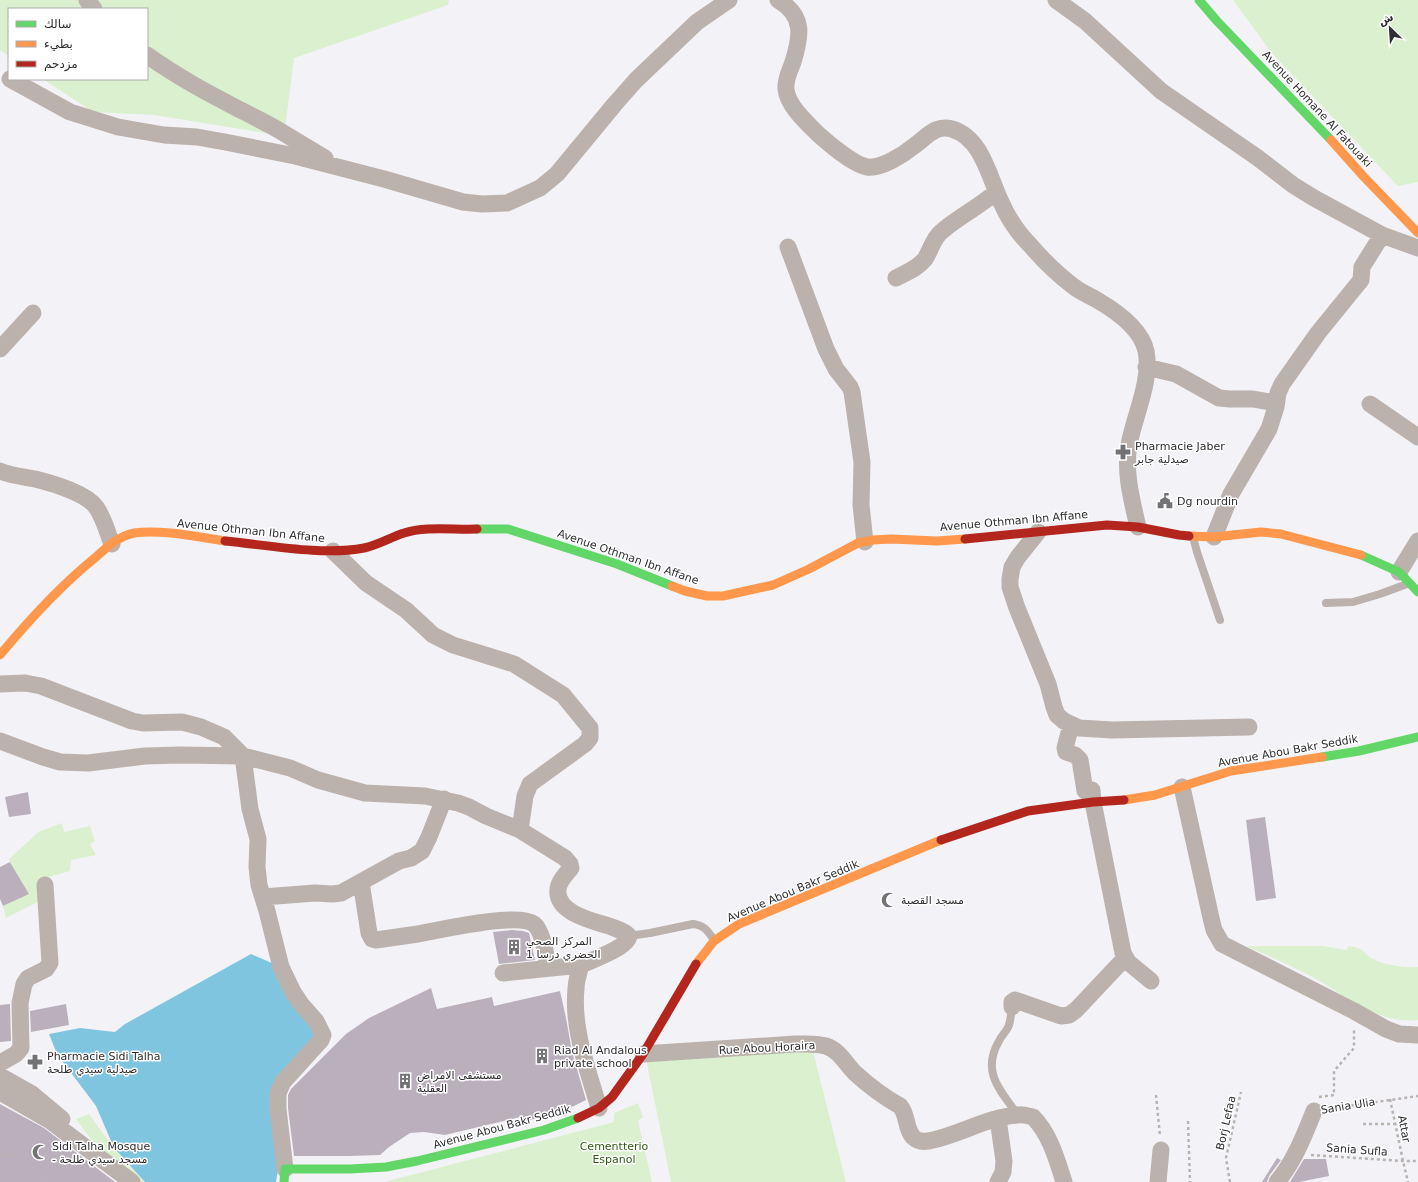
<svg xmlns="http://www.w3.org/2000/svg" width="1418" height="1182" viewBox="0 0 1418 1182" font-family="'DejaVu Sans','Noto Naskh Arabic',sans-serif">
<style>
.green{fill:#daf0cf}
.water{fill:#7fc5e0}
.building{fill:#bab0bc}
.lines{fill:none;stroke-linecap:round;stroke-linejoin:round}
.path{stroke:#b8b3b1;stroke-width:2.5;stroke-dasharray:3 3;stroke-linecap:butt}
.lane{stroke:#bcb2ad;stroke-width:8}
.street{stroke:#bcb2ad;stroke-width:17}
.fast{stroke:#63d668;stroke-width:9}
.slow{stroke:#ff974d;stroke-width:9}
.jam{stroke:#b3261e;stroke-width:9}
.labels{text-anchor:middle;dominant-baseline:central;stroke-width:3;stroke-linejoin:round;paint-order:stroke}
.street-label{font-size:11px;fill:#2e2e31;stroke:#fff}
.poi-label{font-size:11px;fill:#2e2e31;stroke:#fff;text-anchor:start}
.park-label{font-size:11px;fill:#335b15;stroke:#fff}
</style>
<rect width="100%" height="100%" fill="#f3f3f7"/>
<path class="green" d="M 0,0 L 449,0 L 448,5 L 294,58 L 284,136 L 154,115 L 93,112 L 43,79 L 147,79 L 147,9 L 9,9 L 9,56 L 0,50 Z
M 1233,0 L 1418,0 L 1418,182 L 1398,186 L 1271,52 Z
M 62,823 L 64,832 L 90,826 L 95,841 L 90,844 L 96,855 L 71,860 L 70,871 L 48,877 L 40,901 L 6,918 L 3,906 L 29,894 L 9,859 L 30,840 L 38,832 Z
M 1246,946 L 1323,946 L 1346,950 L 1349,946 C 1365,948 1361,952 1373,959 C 1383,965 1407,968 1418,967 L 1418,1020 C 1376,1025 1342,992 1307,974 C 1287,964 1267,955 1246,946 Z
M 813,1051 L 846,1182 L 671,1182 L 646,1059 Z
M 638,1103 L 643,1117 L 638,1121 L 652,1182 L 384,1182 L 614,1122 L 614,1113 Z
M 89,1114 L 115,1150 L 145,1182 L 133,1182 L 106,1160 L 76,1119 Z"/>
<path class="water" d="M 251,954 L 281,967 L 323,1035 L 275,1084 L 279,1163 L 276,1182 L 145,1182 L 114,1148 L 96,1106 L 57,1054 L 49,1034 L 80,1028 L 115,1032 L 125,1024 Z"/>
<path class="building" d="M 28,792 L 31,814 L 9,817 L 5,797 Z
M 1265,817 L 1276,898 L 1256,901 L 1246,820 Z
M 10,862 L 29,894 L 3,906 L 0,899 L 0,867 Z
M 512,930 L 523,931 L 529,933 L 535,960 L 499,964 L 493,932 Z
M 431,988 L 437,1009 L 492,997 L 494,1006 L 560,991 L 566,1018 L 572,1052 L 586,1100 L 574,1106 L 542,1117 L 521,1122 L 520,1117 L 445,1135 L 424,1132 L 410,1133 L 389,1147 L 380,1155 L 350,1156 L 294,1156 L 288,1108 L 288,1095 L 291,1089 L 346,1034 L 369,1018 Z
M 10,1004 L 11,1041 L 0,1042 L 0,1005 Z
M 66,1004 L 69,1025 L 31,1032 L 30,1011 Z
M 0,1104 L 44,1128 L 115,1182 L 0,1182 Z
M 1277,1158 L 1281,1160 L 1269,1176 L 1267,1182 L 1262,1182 Z
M 1304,1159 L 1326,1159 L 1329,1176 L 1299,1182 L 1290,1182 Z"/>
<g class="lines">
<path class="path" d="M 1156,1095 L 1160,1136
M 1319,1097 L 1334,1095 L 1334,1071 L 1354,1048 L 1354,1028
M 1390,1099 L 1403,1161 L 1408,1182
M 1327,1109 L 1418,1096
M 1188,1121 L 1190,1182
M 1363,1124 L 1395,1124
M 0,1155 C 19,1152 40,1163 46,1182
M 1311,1155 L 1403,1161 L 1418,1161
M 1230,1182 L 1226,1158 L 1241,1092"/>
<path class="lane" d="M 1193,537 L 1197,552 L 1220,620
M 1326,603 L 1353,602 L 1380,594 L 1407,584
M 629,936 L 650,933 L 693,924 C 704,925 708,931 714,940
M 1012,1007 C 1011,1013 1011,1019 1009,1025 C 1007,1031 1002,1035 999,1041 C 981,1072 1000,1090 1018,1115"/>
<path class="street" d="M 87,0 L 94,9
M 778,0 C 805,16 801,36 793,62 C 790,71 785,79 786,89 C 787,105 807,123 818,134 C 828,143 854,165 867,167 C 881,169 903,155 914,146 C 926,138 935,124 952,129 C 982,138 989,177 1001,202 C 1008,218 1018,233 1030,245 C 1043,260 1057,274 1073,286 C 1080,292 1089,295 1097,300 C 1116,311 1141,328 1146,351 C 1152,381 1134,416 1129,445 C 1124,472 1132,501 1138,527
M 1056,0 L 1085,21 L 1161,91 L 1258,158 L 1293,185 L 1314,198 L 1382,235 L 1418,248
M 147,55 C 187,84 232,105 275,128 C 292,138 308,148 325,158
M 10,79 L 70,112 L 118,127 L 164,135 L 197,137 L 225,142 L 295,156 L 384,179 L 463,202 L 482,204 L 507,203 L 540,188 L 557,174 L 614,105 L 636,80 L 697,22 L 729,0
M 788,247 L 826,349 L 836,369 L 850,387 L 852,392 L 862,462 L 861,505 L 865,542
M 896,278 C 907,272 917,269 925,259 C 931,250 932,240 941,232 C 958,217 979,207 996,192
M 0,349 L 33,313
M 1146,367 L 1176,374 L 1219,398 L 1230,399 L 1253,399 L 1276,403
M 1370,404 L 1418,437
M 0,471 C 12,476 26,477 39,480 C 55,484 87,494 96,507 C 104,518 107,532 112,544
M 1038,532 L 1018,557 L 1012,567 L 1010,579 L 1010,587 L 1017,608 L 1048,684 L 1054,707 L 1057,715 L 1064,721 L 1079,728 L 1112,730 L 1249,727
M 1214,537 L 1231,494 L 1269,429 L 1276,407 L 1278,393 L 1282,384 L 1318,333 L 1361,280 L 1362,267 L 1382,235
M 333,551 L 366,583 L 406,610 L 433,635 L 453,645 L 514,664 L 563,695 L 590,728 L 590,738 L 585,744 L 530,784 L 525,796 L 520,830
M 1399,572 L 1418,541
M 0,684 L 25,683 L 41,686 L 132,721 L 143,723 L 182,722 L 201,727 L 224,737 L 243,756 L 250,809 L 258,839 L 257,867 L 259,885 L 267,911 L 281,967 L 293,992 L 301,1004 L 316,1021 L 323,1035 L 321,1040 L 283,1082 L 278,1093 L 278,1109 L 285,1169
M 1071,725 L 1065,748 L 1066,752 L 1075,755 L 1080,760 L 1085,791 L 1092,790 L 1093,802 L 1123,953 L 1128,962 L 1151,981
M 0,741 L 43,757 L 60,762 L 88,763 L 145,756 L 180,755 L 243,756 L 290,768 L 318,780 L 365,793 L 425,796 L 458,803 L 469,807 L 486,816 L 520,830 L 565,858 L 570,864 L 571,868 C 566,874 559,881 558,889 C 555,913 593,921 609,926 C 616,929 623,930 629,936 C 627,948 592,960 581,965
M 1182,787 L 1211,918 L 1214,930 L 1222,944 L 1354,1011 L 1386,1029 L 1399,1034 L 1418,1035
M 361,882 L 369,933 L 372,939 L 376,940 C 390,938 404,936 418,934 C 440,930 518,912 534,924 C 543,931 546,956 548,967
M 263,897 L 315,893 L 332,894 L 341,893 L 399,861 L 411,858 L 422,851 L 429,837 L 444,799
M 503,973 L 581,965 C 579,972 576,981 576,989 C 572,1029 588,1070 599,1108
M 1012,1007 L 1012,1002 L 1015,1000 L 1061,1016 L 1069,1015 L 1076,1010 L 1125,958
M 643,1054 L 795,1044 C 805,1044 816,1043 826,1046 C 839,1050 846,1064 855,1073 C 868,1085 884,1097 900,1106 C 908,1115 905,1128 913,1137 C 918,1142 926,1142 933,1140 C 961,1134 988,1117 1018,1115 C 1023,1114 1028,1116 1033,1117 C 1050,1134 1057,1160 1064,1182
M 0,1063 L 16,1054 L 21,1048 L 20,1003 L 24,984 L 28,978 L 46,969 L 50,963 L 45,885
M 0,1076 L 32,1094 L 62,1119
M 0,1092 L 49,1120 L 132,1182
M 998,1119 L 1004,1161 L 1003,1172 L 998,1182
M 1158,1182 L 1161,1150
M 1277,1182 C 1294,1162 1304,1136 1314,1111"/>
<path class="fast" d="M 1199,0 L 1217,21 L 1331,140
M 477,529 L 508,529 L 617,564 L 672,586
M 1361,555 L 1399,572 L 1418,592
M 1322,757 L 1359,751 L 1418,737
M 284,1182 L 285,1169 L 350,1169 L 386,1167 L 417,1161 L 544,1130 L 578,1118"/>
<path class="slow" d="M 1331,140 L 1364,177 L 1418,233
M 1189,536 L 1214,537 L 1261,532 L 1281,534 L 1361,555
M 672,586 L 685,591 L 707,596 L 723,596 L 773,585 L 809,569 L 858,543 L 873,540 L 891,539 L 937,541 L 965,539
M 0,655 C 29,620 60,586 96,557 C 107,547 119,536 134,533 C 161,529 198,537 225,541
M 1124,800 L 1155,795 L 1231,771 L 1322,757
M 696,964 L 714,941 L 739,924 L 941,840"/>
<path class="jam" d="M 965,539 L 1107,525 L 1138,527 L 1179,535 L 1189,536
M 225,541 C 267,545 323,556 364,548 C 378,545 391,537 404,533 C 425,526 454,530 477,529
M 941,840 L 1028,811 L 1093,802 L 1124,800
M 578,1118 L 599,1108 L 612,1097 L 643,1054 L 696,964"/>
</g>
<defs>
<symbol id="pharmacy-bare" viewBox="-9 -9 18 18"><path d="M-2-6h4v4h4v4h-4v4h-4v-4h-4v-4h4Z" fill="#737376" stroke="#fff" stroke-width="2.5" paint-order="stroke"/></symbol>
<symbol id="civic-bare" viewBox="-9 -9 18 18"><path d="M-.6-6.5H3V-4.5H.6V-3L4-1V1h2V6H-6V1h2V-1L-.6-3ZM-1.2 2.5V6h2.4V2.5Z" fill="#737376" stroke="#fff" stroke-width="2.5" paint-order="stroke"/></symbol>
<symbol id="mosque-bare" viewBox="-9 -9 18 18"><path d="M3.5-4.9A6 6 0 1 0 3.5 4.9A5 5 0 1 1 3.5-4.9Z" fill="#737376" stroke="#fff" stroke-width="2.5" paint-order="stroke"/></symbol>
<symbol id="building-bare" viewBox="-9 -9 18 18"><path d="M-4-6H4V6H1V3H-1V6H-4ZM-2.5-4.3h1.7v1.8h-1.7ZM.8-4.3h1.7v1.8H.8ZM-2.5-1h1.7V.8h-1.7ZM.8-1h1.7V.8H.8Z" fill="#737376" stroke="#fff" stroke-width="2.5" paint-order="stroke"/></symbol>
</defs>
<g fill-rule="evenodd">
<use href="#pharmacy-bare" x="1112" y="441" width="22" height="22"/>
<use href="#civic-bare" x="1154" y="490" width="22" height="22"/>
<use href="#mosque-bare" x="878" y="889" width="22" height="22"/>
<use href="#building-bare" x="503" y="936" width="22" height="22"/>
<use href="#building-bare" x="531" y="1045" width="22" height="22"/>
<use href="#pharmacy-bare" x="24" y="1051" width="22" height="22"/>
<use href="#building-bare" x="394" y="1070" width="22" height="22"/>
<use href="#mosque-bare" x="29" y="1141" width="22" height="22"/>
</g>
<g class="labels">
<g class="street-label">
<text transform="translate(1317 109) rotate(47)">Avenue Homane Al Fatouaki</text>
<text transform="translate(1014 521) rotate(-5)">Avenue Othman Ibn Affane</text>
<text transform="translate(251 531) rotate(6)">Avenue Othman Ibn Affane</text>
<text transform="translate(628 557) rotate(19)">Avenue Othman Ibn Affane</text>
<text transform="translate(1288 751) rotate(-10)">Avenue Abou Bakr Seddik</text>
<text transform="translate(793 891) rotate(-23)">Avenue Abou Bakr Seddik</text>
<text transform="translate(767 1048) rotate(-3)">Rue Abou Horaira</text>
<text transform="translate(1348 1106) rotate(-9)">Sania Ulia</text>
<text transform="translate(1226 1123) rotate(-77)">Borj Lefaa</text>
<text transform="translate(502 1127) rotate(-15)">Avenue Abou Bakr Seddik</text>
<text transform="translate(1404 1129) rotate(79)">Attar</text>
<text transform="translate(1357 1150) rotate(4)">Sania Sufla</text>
</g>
<g class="poi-label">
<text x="1135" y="446">Pharmacie Jaber<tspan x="1135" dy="13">صيدلية جابر</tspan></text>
<text x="1177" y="501">Dg nourdin</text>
<text x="901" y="900">مسجد القصبة</text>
<text x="526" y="941">المركز الصحي<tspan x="526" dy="13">الحضري درسا 1</tspan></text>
<text x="554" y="1050">Riad Al Andalous<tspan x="554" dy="13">private school</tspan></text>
<text x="47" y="1056">Pharmacie Sidi Talha<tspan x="47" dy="13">صيدلية سيدي طلحة</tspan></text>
<text x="417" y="1075">مستشفى الامراض<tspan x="417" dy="13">العقلية</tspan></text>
<text x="52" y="1146">Sidi Talha Mosque<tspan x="52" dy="13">- مسجد سيدي طلحة</tspan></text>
</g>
<g class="park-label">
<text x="614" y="1146">Cementterio<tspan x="614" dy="13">Espanol</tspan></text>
</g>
</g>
<rect x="8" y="8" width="140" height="72" fill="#ffffff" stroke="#ababad"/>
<rect x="16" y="21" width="20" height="6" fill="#63d668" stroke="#ababad"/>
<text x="44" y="28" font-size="12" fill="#2e2e31">سالك</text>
<rect x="16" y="41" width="20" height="6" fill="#ff974d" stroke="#ababad"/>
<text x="44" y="48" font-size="12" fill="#2e2e31">بطيء</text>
<rect x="16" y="61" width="20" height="6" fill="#b3261e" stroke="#ababad"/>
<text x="44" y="68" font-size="12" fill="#2e2e31">مزدحم</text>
<g transform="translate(1390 28) rotate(335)" stroke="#ffffff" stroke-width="3" paint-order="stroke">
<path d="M0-3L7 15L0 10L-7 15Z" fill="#2e2e31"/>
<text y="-6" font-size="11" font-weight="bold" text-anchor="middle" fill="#2e2e31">ش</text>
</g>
</svg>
